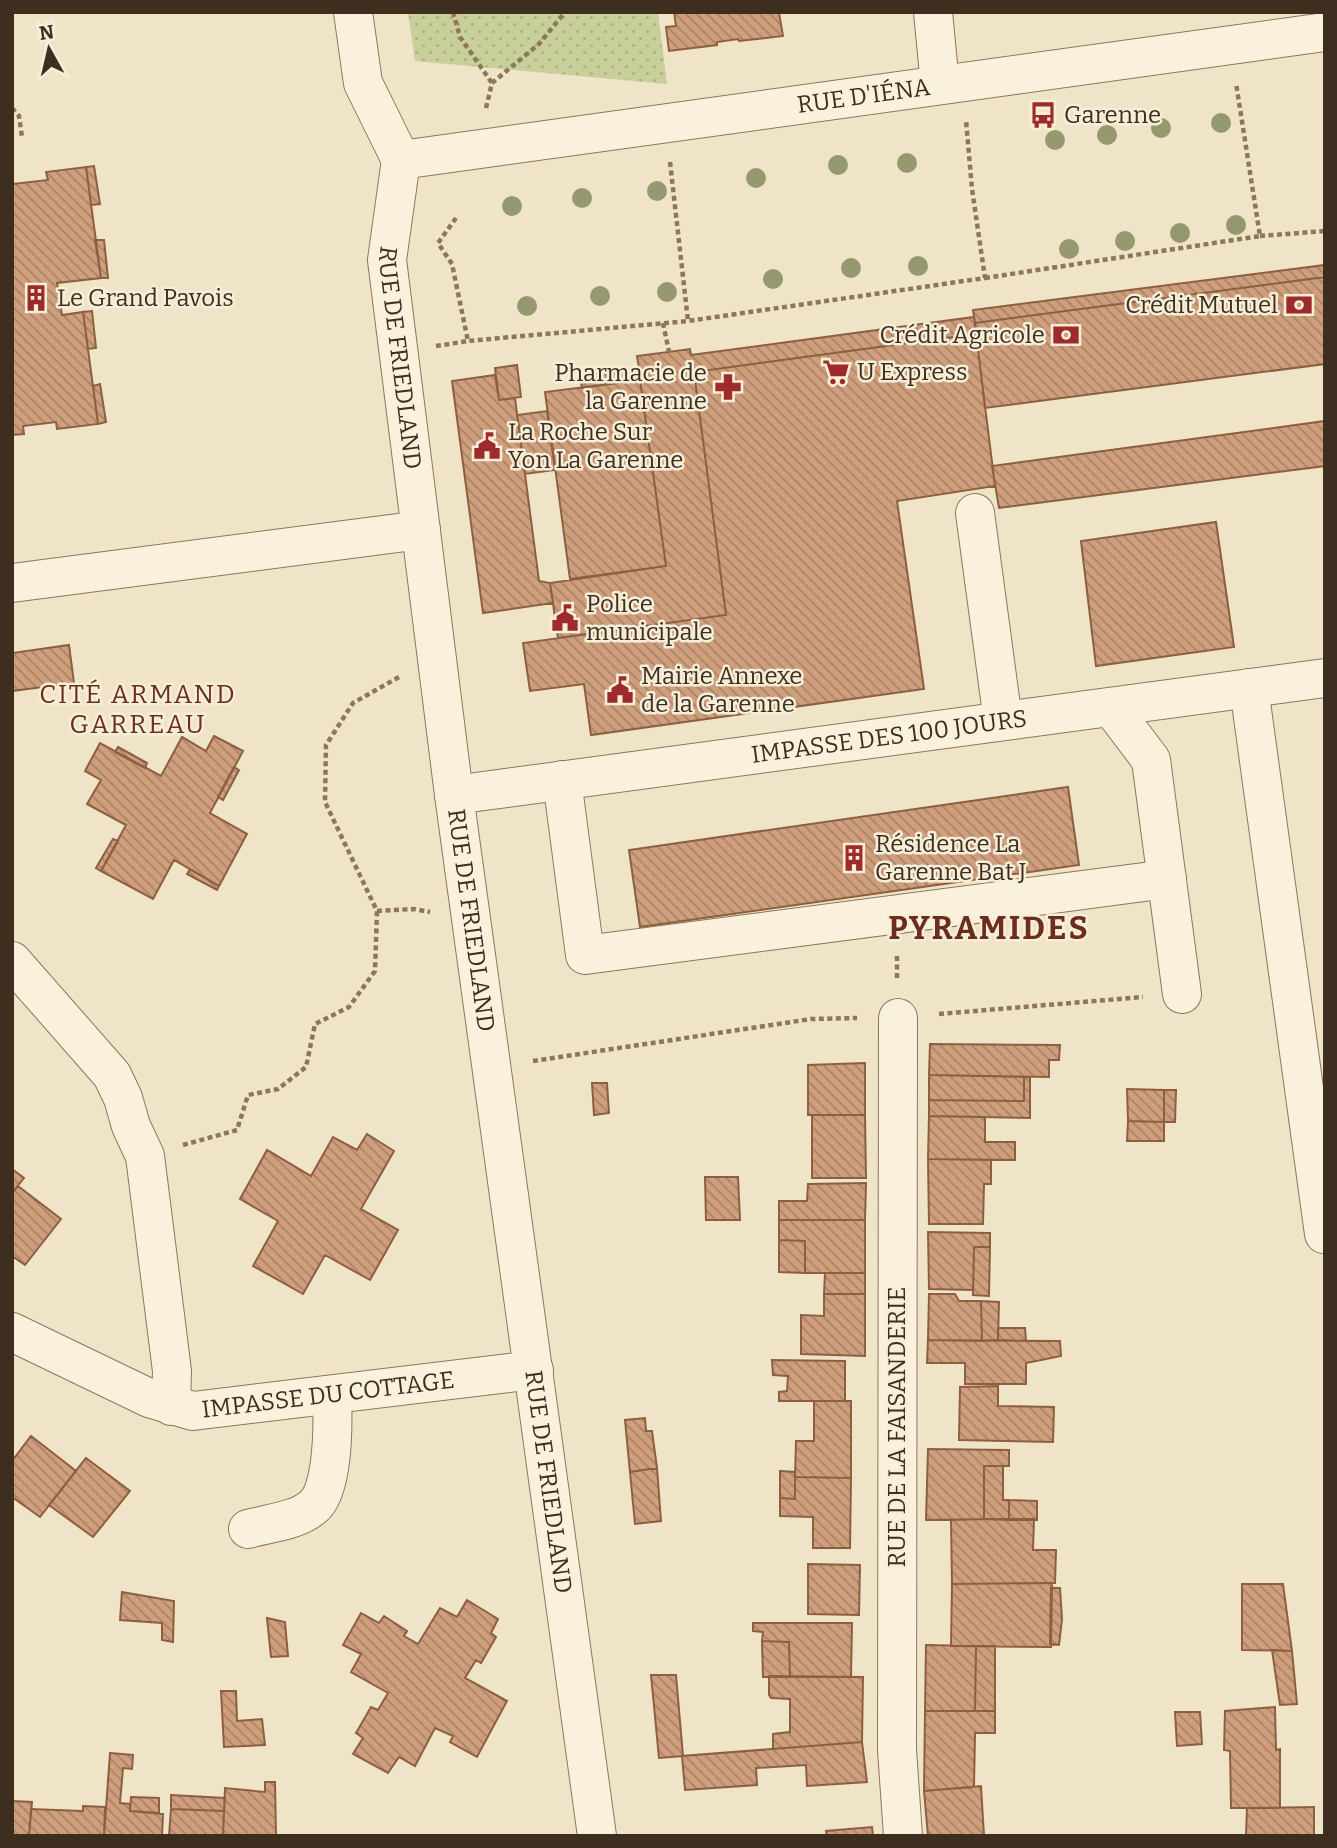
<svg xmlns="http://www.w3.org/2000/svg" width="1337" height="1848" viewBox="0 0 1337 1848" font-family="Bitter,serif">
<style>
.garden{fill:url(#garden-dots)}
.building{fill:url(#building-back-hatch);stroke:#8d5f41;stroke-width:2}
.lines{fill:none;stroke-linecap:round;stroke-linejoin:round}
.minor-casing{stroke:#8d765c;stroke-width:40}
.path{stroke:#8d765c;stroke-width:4.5;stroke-dasharray:5 3.5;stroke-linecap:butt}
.minor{stroke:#faf1dc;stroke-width:38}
.tree{fill:#96986f}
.labels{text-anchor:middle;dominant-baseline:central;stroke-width:5;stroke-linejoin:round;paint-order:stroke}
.street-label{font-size:24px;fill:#3d2e20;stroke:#f7eed8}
.poi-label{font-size:24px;fill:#3d2e20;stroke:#f7eed8;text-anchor:start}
.neighbourhood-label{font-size:26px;letter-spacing:2px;fill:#6b2e1e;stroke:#f7eed8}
.district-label{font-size:32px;font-weight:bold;letter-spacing:2px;fill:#6b2e1e;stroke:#f7eed8}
</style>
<defs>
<pattern id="garden-dots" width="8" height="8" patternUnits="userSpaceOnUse" patternTransform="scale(1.75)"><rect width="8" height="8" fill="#c9cf9b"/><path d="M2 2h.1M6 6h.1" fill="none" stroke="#aeb285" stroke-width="1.8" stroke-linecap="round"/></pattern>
<pattern id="building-back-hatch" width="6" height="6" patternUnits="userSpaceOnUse" patternTransform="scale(1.75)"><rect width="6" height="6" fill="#cf9f7d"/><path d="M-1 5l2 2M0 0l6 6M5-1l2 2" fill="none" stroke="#a98266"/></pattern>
</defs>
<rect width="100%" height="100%" fill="#f0e4c8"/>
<path class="garden" d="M 408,12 L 658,12 L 667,84 L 415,61 Z"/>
<path class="building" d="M 674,12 L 779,13 L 783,36 L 739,41 L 738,39 L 717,42 L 717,45 L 669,51 L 666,27 L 676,26 Z
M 94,166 L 100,204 L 91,205 L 86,167 Z
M 86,167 L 101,278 L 57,283 L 62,315 L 83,312 L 98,424 L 57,429 L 56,422 L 23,426 L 24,434 L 12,435 L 12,180 L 13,184 L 48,180 L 46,172 Z
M 95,240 L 104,240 L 108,278 L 101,278 Z
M 1325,265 L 1325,277 L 975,323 L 973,310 Z
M 1325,277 L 1325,364 L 985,408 L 975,323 Z
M 92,311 L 96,348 L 88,349 L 83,312 Z
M 974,317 L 976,334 L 694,372 L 726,615 L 558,638 L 550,583 L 666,566 L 640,380 L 582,388 L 580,376 L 639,368 L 637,356 L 690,349 L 691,355 Z
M 976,334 L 995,486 L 897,501 L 924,689 L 591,735 L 584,684 L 530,691 L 523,643 L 726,615 L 694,372 Z
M 517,365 L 521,397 L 499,400 L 495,368 Z
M 495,375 L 499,400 L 515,398 L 539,581 L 550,583 L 553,603 L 483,613 L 452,381 Z
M 640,380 L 666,566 L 570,579 L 545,392 Z
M 100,384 L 106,422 L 98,424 L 93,386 Z
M 547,411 L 555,470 L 525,474 L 517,415 Z
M 1325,421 L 1325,466 L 999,508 L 992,466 Z
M 1216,522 L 1234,647 L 1096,666 L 1081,541 Z
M 69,645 L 74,683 L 12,691 L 12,653 Z
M 214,736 L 243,751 L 210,813 L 247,834 L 219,886 L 174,860 L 153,899 L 101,871 L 126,825 L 87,804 L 101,780 L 85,771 L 100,743 L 161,776 L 182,737 L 206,751 Z
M 118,747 L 147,763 L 145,768 L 115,752 Z
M 234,767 L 239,770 L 223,800 L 218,797 Z
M 1068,787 L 1079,865 L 640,927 L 629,850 Z
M 113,839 L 118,841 L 101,871 L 96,868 Z
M 190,869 L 219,886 L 217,890 L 187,874 Z
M 930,1044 L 1060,1045 L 1059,1060 L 1049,1060 L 1049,1077 L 929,1075 Z
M 865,1063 L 865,1115 L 808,1115 L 808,1065 Z
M 929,1075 L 1024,1077 L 1024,1101 L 929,1100 Z
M 1024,1077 L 1030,1077 L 1030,1118 L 929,1116 L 929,1100 L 1024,1101 Z
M 592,1083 L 607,1083 L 609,1113 L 594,1115 Z
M 1127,1089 L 1164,1090 L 1164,1122 L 1128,1121 Z
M 1164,1090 L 1176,1090 L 1175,1122 L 1164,1122 Z
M 812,1115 L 865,1115 L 866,1178 L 812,1178 Z
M 929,1116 L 985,1117 L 985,1142 L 1015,1142 L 1015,1160 L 928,1159 Z
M 1128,1121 L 1164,1122 L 1164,1141 L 1127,1141 Z
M 367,1134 L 394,1151 L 361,1209 L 398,1230 L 370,1280 L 325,1255 L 303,1294 L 253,1266 L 278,1221 L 240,1199 L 267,1150 L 311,1176 L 333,1137 L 357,1150 Z
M 928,1159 L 991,1160 L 991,1184 L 984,1184 L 983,1224 L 929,1224 Z
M 12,1169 L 24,1178 L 12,1193 Z
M 705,1177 L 738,1177 L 740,1220 L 706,1220 Z
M 866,1183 L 865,1220 L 779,1220 L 779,1201 L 807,1201 L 808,1184 Z
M 18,1186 L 61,1219 L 25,1265 L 12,1256 L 12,1193 Z
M 779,1220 L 865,1220 L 865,1273 L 805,1273 L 805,1241 L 779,1240 Z
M 928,1232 L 990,1233 L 990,1247 L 974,1247 L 973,1290 L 929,1289 Z
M 779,1240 L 805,1241 L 805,1273 L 779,1272 Z
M 974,1247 L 990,1247 L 989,1296 L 973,1295 Z
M 825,1273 L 865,1273 L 865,1294 L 824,1294 Z
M 824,1294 L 865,1294 L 865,1356 L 801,1354 L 801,1315 L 824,1316 Z
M 929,1294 L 955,1294 L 959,1301 L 981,1301 L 982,1341 L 928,1340 Z
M 981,1301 L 999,1302 L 998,1340 L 982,1341 Z
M 998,1328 L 1025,1328 L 1026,1341 L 998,1340 Z
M 928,1340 L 1060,1341 L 1061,1356 L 1026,1363 L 1026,1384 L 965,1384 L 965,1363 L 927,1363 Z
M 772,1360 L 845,1361 L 845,1401 L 779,1401 L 779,1392 L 787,1391 L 788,1376 L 773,1375 Z
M 998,1386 L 998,1406 L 1054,1407 L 1053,1442 L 959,1440 L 960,1387 Z
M 814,1401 L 851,1401 L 851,1478 L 795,1477 L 796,1441 L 814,1441 Z
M 645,1418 L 646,1431 L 652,1431 L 657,1468 L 630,1472 L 625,1420 Z
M 31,1436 L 76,1471 L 40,1517 L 12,1497 L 12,1461 Z
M 928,1449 L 1009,1450 L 1009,1466 L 984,1466 L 984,1519 L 926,1520 Z
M 86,1458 L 130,1491 L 93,1537 L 49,1505 Z
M 984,1466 L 1003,1466 L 1003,1500 L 1009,1500 L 1009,1520 L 984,1519 Z
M 657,1468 L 661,1521 L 635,1524 L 630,1472 Z
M 780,1471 L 795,1472 L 795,1499 L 780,1498 Z
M 795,1477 L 851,1478 L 850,1548 L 813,1548 L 813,1517 L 780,1516 L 780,1498 L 795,1499 Z
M 1009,1500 L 1037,1501 L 1037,1520 L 1009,1520 Z
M 984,1519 L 1034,1519 L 1033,1550 L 1056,1550 L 1055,1583 L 952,1584 L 951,1520 Z
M 808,1564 L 860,1565 L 859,1615 L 808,1614 Z
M 1052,1583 L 1051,1647 L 951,1646 L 952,1584 Z
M 1242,1584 L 1283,1584 L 1292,1651 L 1242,1650 Z
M 1051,1588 L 1060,1588 L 1062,1619 L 1059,1645 L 1050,1644 Z
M 122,1592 L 174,1601 L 173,1642 L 162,1640 L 162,1623 L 120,1620 Z
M 467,1600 L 498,1619 L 491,1633 L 496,1637 L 481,1663 L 476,1660 L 465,1678 L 507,1701 L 477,1757 L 450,1742 L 453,1736 L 435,1728 L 415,1766 L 399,1757 L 388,1773 L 353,1754 L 363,1738 L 356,1733 L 371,1707 L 378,1710 L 388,1693 L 351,1672 L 361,1654 L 343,1645 L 361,1613 L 379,1623 L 384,1616 L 407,1631 L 404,1636 L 418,1644 L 440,1608 L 457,1617 Z
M 267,1618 L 285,1622 L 288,1656 L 271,1657 Z
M 753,1623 L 852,1623 L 851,1677 L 790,1677 L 789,1642 L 762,1641 L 763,1632 L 753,1631 Z
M 762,1641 L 789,1642 L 790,1677 L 763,1677 Z
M 926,1645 L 976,1646 L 975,1711 L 925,1711 Z
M 976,1646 L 995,1646 L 995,1711 L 975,1711 Z
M 1272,1650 L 1292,1651 L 1297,1704 L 1280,1705 Z
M 651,1675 L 676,1675 L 683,1756 L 659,1758 Z
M 769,1676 L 863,1677 L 862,1742 L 773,1749 L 773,1734 L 790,1732 L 790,1699 L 771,1698 L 769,1695 Z
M 221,1691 L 236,1691 L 237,1721 L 262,1719 L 265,1745 L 224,1747 Z
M 1275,1707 L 1276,1750 L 1280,1749 L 1280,1808 L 1231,1808 L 1230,1751 L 1224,1750 L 1225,1711 Z
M 925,1711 L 995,1711 L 995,1733 L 975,1733 L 974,1787 L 924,1791 Z
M 1175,1712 L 1200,1712 L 1202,1744 L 1177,1746 Z
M 862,1742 L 867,1782 L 807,1786 L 806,1765 L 756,1768 L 757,1785 L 685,1790 L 682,1756 Z
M 110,1753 L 133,1755 L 132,1769 L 123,1768 L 120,1803 L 130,1804 L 130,1811 L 163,1814 L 162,1836 L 104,1836 Z
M 265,1782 L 275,1782 L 276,1836 L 223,1836 L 225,1788 L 265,1792 Z
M 981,1786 L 984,1836 L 928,1836 L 924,1791 Z
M 171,1795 L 225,1798 L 224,1811 L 171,1809 Z
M 131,1797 L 159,1798 L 159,1813 L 130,1811 Z
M 12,1801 L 32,1802 L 29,1836 L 12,1836 Z
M 83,1806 L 105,1807 L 104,1836 L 29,1836 L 31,1809 L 83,1811 Z
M 1314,1807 L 1314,1836 L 1246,1836 L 1247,1808 Z
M 171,1809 L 224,1811 L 223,1836 L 169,1836 Z
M 872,1827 L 873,1836 L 827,1836 L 826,1831 Z"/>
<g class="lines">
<defs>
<g id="minor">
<path id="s1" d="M 353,12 L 363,83 L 401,160 L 387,260 L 454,795 L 597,1836"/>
<path d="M 933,12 L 940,85"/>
<path id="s2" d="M 401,160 L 1325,32"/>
<path d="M 975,513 L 1003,721"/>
<path d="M 12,583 L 421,530"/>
<path d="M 1249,688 L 1324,1234"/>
<path d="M 1111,707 L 1151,760 L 1182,994"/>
<path d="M 562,780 L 585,955 L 1167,879"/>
<path id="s3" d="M 454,795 L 1325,678"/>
<path d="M 12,961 L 112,1075 L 123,1098 L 131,1126 L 145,1156 L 172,1371 L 171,1406"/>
<path d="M 898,1018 L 897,1750 L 903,1836"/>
<path id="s4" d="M 12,1332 L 149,1398 L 193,1411 L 534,1370"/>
<path d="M 248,1529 C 269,1523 298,1521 314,1506 C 334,1489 333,1421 332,1395"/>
</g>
</defs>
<use href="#minor" class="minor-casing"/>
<path class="path" d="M 453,12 L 460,37 L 492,83
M 12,108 L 19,116 L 22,137
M 486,108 L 492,83 L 539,44 L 565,12
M 670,162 L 688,321 L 985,278 L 972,189 L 966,120
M 456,218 L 438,243 L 452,264 L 468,341 L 688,321
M 1260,236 L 1325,231
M 985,278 L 1260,236 L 1236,83
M 663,323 L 669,352
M 436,346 L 468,341
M 399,677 L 353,703 L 326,745 L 325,802 L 377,911 L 414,909 L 430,912
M 897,956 L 897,978
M 939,1014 L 1143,997
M 533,1061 L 811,1019 L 857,1018
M 183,1145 L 237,1130 L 248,1095 L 278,1089 L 306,1067 L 315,1024 L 349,1007 L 375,971 L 377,911"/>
<use href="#minor" class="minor"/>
</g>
<g class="tree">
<circle cx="1221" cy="123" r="10"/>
<circle cx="1161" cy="128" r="10"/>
<circle cx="1107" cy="135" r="10"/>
<circle cx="1055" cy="140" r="10"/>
<circle cx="907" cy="163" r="10"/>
<circle cx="838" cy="165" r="10"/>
<circle cx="756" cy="178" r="10"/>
<circle cx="657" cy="191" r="10"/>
<circle cx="582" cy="198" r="10"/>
<circle cx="512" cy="206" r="10"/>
<circle cx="1236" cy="225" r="10"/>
<circle cx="1180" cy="233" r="10"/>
<circle cx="1125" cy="241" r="10"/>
<circle cx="1069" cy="249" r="10"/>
<circle cx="918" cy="266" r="10"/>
<circle cx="851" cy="268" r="10"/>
<circle cx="773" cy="279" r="10"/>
<circle cx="667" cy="292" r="10"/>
<circle cx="600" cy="296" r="10"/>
<circle cx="527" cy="306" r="10"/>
</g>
<defs>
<symbol id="bus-bare" viewBox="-9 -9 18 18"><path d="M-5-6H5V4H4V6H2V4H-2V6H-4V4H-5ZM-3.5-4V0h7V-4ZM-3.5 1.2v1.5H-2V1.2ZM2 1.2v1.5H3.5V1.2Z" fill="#9e2a2b" stroke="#f7eed8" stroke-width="2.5" paint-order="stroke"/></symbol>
<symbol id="building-bare" viewBox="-9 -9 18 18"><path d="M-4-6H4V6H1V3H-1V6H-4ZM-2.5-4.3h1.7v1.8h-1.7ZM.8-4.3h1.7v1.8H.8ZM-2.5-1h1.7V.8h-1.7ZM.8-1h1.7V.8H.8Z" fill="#9e2a2b" stroke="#f7eed8" stroke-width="2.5" paint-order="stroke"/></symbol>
<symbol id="bank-bare" viewBox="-9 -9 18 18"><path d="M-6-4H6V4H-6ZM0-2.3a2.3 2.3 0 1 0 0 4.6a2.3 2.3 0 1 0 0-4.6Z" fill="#9e2a2b" stroke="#f7eed8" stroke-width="2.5" paint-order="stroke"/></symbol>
<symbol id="supermarket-bare" viewBox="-9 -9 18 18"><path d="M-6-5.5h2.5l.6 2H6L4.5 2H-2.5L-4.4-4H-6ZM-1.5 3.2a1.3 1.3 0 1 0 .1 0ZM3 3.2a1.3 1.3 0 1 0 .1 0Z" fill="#9e2a2b" stroke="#f7eed8" stroke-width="2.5" paint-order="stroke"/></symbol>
<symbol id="pharmacy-bare" viewBox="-9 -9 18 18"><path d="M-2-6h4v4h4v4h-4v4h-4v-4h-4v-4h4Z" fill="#9e2a2b" stroke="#f7eed8" stroke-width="2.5" paint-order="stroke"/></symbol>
<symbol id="civic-bare" viewBox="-9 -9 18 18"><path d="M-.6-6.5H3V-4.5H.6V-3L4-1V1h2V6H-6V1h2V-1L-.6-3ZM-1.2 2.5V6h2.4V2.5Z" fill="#9e2a2b" stroke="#f7eed8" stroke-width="2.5" paint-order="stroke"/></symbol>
</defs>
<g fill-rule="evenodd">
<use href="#bus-bare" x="1024" y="96" width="38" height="38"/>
<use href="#building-bare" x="17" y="279" width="38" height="38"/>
<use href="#bank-bare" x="1280" y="286" width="38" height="38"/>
<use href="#bank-bare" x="1047" y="316" width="38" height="38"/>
<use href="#supermarket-bare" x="817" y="353" width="38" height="38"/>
<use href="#pharmacy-bare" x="709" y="368" width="38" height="38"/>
<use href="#civic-bare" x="468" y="427" width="38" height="38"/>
<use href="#civic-bare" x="546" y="599" width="38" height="38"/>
<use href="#civic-bare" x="601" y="671" width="38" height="38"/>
<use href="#building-bare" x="835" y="839" width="38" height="38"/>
</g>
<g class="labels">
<g class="street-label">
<text stroke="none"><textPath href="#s2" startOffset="467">RUE D'IÉNA</textPath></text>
<text stroke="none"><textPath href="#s1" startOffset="357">RUE DE FRIEDLAND</textPath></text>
<text stroke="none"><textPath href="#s3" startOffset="439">IMPASSE DES 100 JOURS</textPath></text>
<text stroke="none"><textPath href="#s1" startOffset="924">RUE DE FRIEDLAND</textPath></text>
<text stroke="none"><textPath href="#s4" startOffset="334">IMPASSE DU COTTAGE</textPath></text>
<text transform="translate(897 1427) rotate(-90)">RUE DE LA FAISANDERIE</text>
<text stroke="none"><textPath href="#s1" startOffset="1491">RUE DE FRIEDLAND</textPath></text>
</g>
<g class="poi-label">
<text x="1064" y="115">Garenne</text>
<text x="57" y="298">Le Grand Pavois</text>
<text x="1278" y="305" text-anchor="end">Crédit Mutuel</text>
<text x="1045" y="335" text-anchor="end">Crédit Agricole</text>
<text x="857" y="372">U Express</text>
<text x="707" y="373" text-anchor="end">Pharmacie de<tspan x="707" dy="28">la Garenne</tspan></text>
<text x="508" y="432">La Roche Sur<tspan x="508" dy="28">Yon La Garenne</tspan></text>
<text x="586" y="604">Police<tspan x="586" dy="28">municipale</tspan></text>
<text x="641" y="676">Mairie Annexe<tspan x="641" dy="28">de la Garenne</tspan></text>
<text x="875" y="844">Résidence La<tspan x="875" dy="28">Garenne Bat J</tspan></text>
</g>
<g class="neighbourhood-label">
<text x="138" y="694">CITÉ ARMAND<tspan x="138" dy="30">GARREAU</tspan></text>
</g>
<g class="district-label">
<text x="989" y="928">PYRAMIDES</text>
</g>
</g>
<rect width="1337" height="1848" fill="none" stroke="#3d2e20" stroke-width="28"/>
<g transform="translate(49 49) rotate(352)" stroke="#f7eed8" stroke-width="5" paint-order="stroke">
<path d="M0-5L12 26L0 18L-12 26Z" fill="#3d2e20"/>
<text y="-10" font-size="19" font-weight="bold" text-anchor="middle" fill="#3d2e20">N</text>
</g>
</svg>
